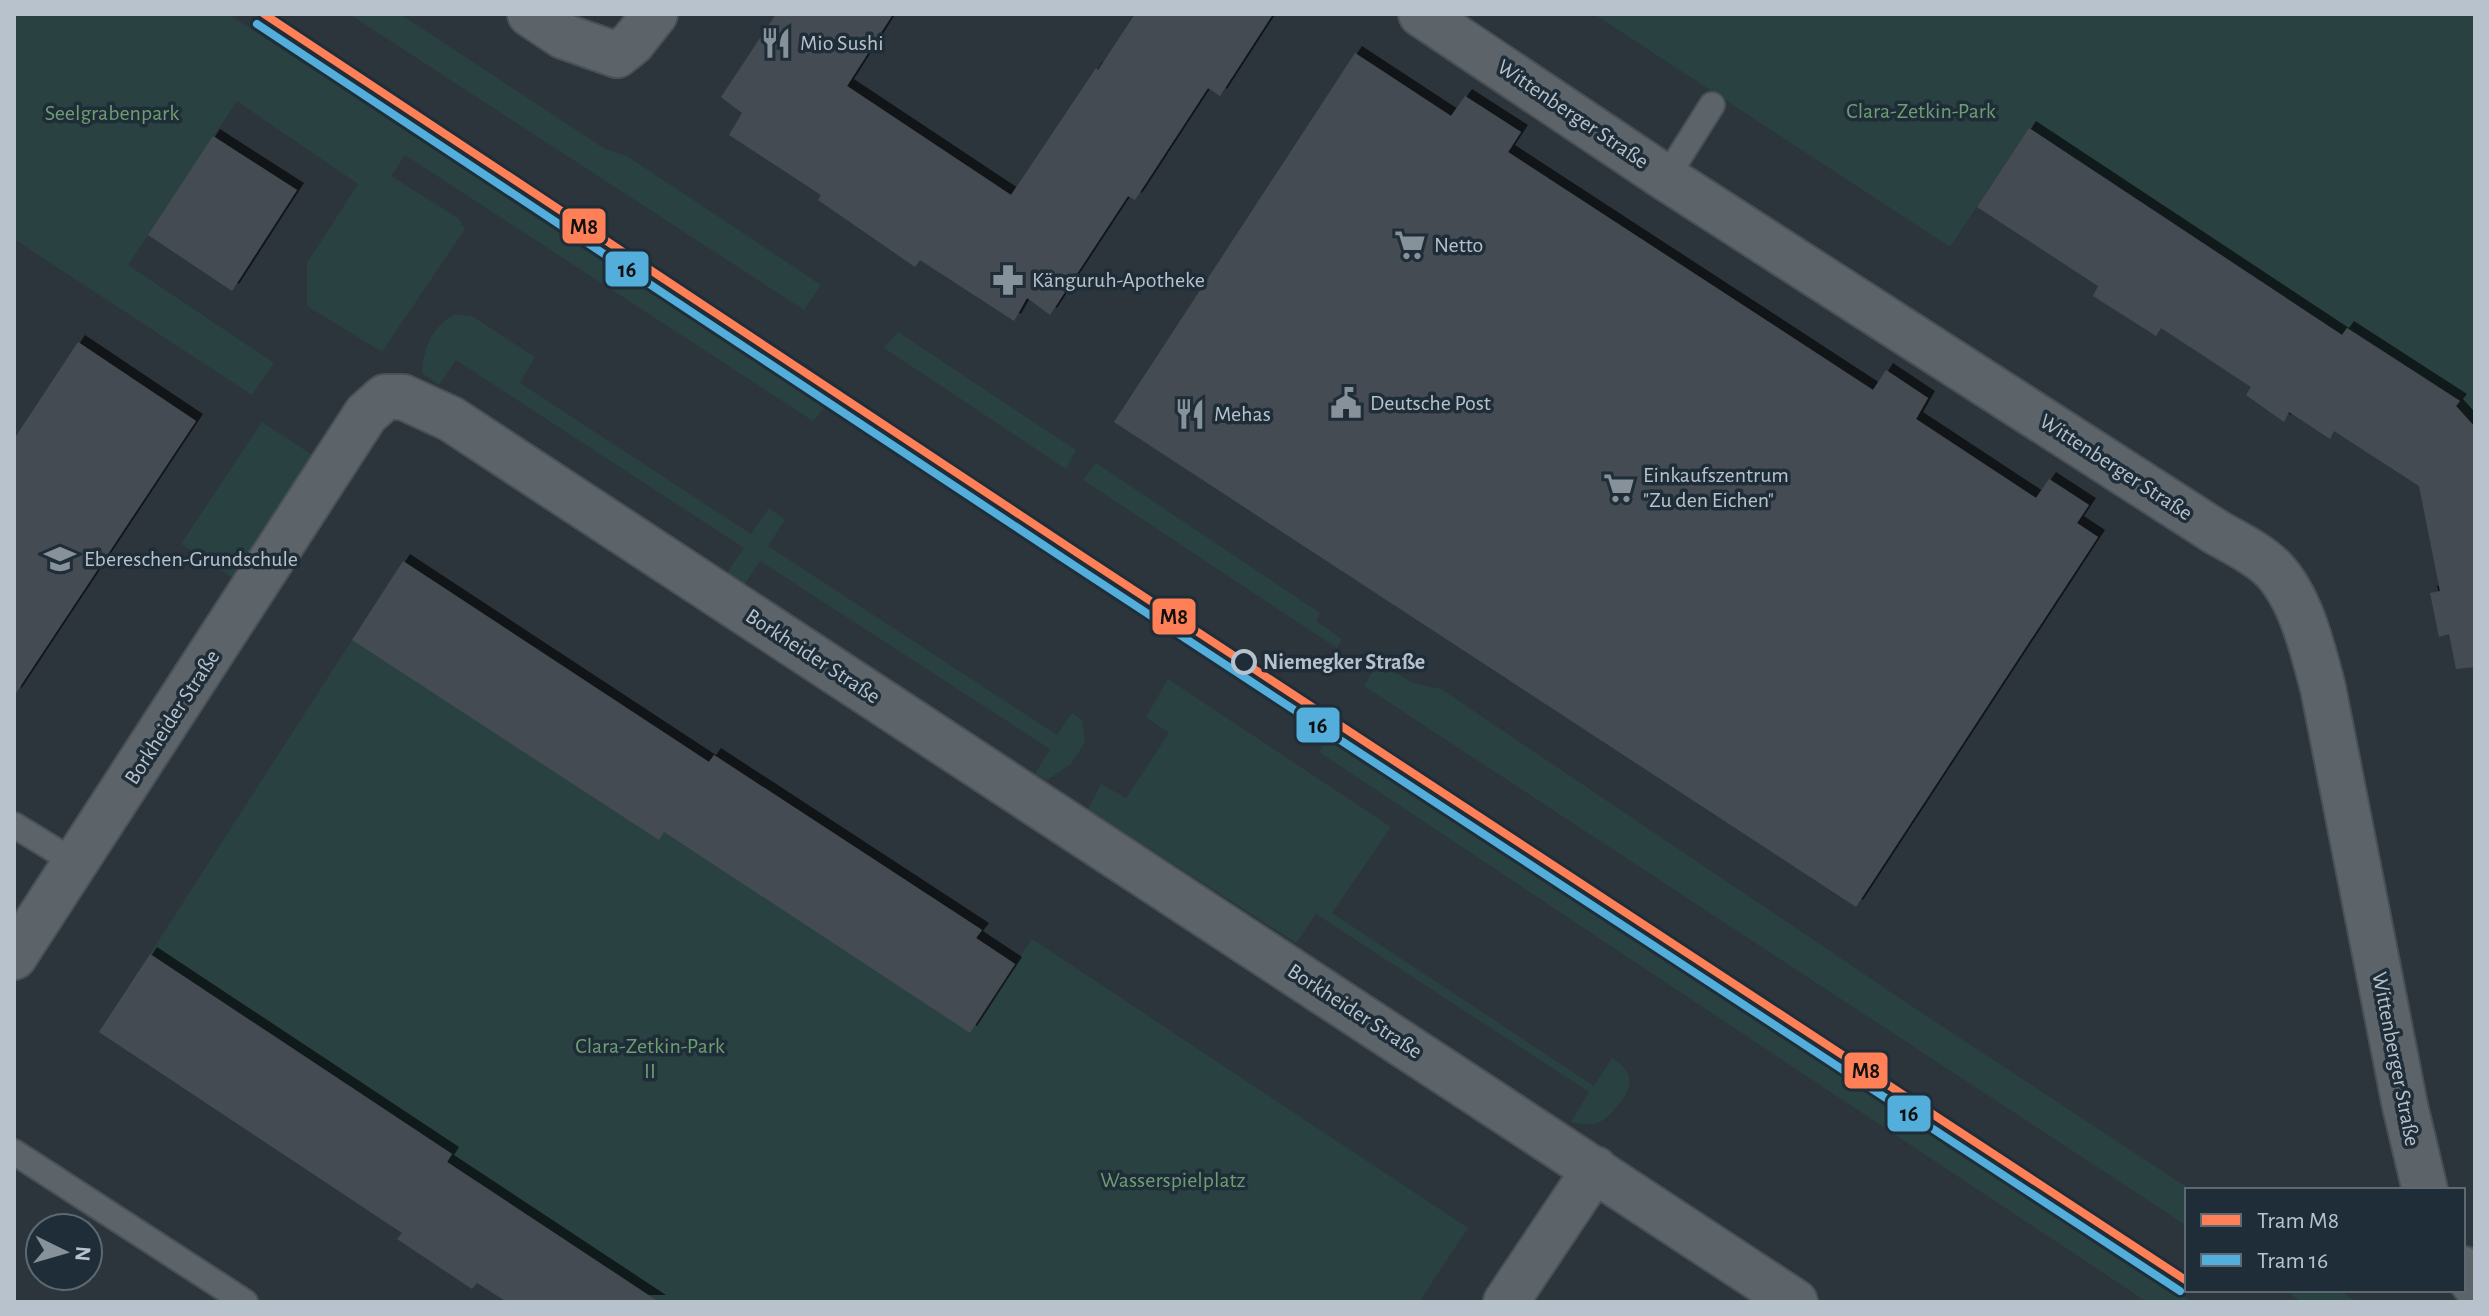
<svg xmlns="http://www.w3.org/2000/svg" width="2489" height="1316" viewBox="0 0 2489 1316" font-family="'Alegreya Sans',sans-serif">
<style>
.green{fill:#294141}
.building{fill:#444c52;filter:url(#shadow)}
.lines{fill:none;stroke-linecap:round;stroke-linejoin:round}
.service-casing{stroke:#4a5156;stroke-width:28}
.minor-casing{stroke:#4a5156;stroke-width:48}
.service{stroke:#5d6469;stroke-width:24}
.minor{stroke:#5d6469;stroke-width:44}
.tram-1-casing{stroke:#1f2d38;stroke-width:14}
.tram-2-casing{stroke:#1f2d38;stroke-width:14}
.tram-1{stroke:#ff8056;stroke-width:8}
.tram-2{stroke:#53aedb;stroke-width:8}
.stop-dot{fill:#1f2d38;stroke:#b7c2cc;stroke-width:4}
.labels{text-anchor:middle;dominant-baseline:central;stroke-width:7;stroke-linejoin:round;paint-order:stroke}
.poi-label{font-size:22px;fill:#b7c2cc;stroke:#1f2d38;text-anchor:start}
.park-label{font-size:22px;fill:#6d9e71;stroke:#1f2d38}
.street-label{font-size:22px;fill:#b7c2cc;stroke:#1f2d38}
.stop-label{font-size:22px;font-weight:bold;fill:#b7c2cc;stroke:#1f2d38;text-anchor:start}
.line-badge{stroke:#1f2d38;stroke-width:3}
.pale-badge-label{font-size:22px;text-anchor:middle;font-weight:bold;fill:#111}
</style>
<defs>
<filter id="shadow"><feDropShadow dx="7" dy="-7" stdDeviation="0" flood-color="#0009"/></filter>
</defs>
<rect width="100%" height="100%" fill="#2c353c"/>
<path class="green" d="M 14,14 L 228,14 L 494,185 L 826,406 L 813,421 L 405,155 L 391,176 L 458,218 L 465,229 L 382,352 L 307,306 L 307,263 L 358,184 L 237,101 L 128,265 L 274,363 L 252,395 L 14,239 Z
M 349,14 L 400,14 L 605,149 L 627,156 L 821,285 L 804,310 Z
M 1594,14 L 2475,14 L 2475,427 L 2456,406 L 2460,401 L 2347,328 L 2342,335 L 2029,128 L 1950,247 Z
M 455,314 L 472,316 L 535,357 L 520,383 L 751,534 L 769,508 L 785,520 L 768,546 L 1057,735 L 1072,713 L 1082,720 L 1085,742 L 1071,764 L 1047,780 L 1035,774 L 1050,749 L 760,561 L 744,585 L 726,574 L 744,548 L 456,360 L 439,385 L 422,373 C 424,347 431,328 455,314 Z
M 898,332 L 1076,450 L 1066,469 L 884,348 Z
M 262,422 L 314,456 L 233,578 L 181,544 Z
M 1096,463 L 1320,613 L 1316,621 L 1342,639 L 1337,648 L 1083,480 Z
M 352,640 L 659,839 L 664,832 L 969,1032 L 1032,939 L 1468,1228 L 1419,1302 L 659,1302 L 447,1162 L 451,1154 L 150,954 Z
M 1378,662 L 1413,683 L 1441,689 L 1916,1009 L 2191,1190 L 2187,1190 L 2187,1226 L 1364,686 Z
M 1168,679 L 1391,827 L 1332,913 L 1594,1086 L 1612,1058 C 1639,1074 1631,1092 1613,1111 C 1609,1116 1603,1121 1597,1123 C 1589,1125 1579,1124 1571,1122 L 1589,1092 L 1316,914 L 1296,943 L 1088,809 L 1101,784 L 1126,798 L 1169,733 L 1146,717 Z
M 1331,736 L 2192,1302 L 2147,1302 L 1319,752 Z
M 2284,1290 L 2339,1290 L 2357,1302 L 2302,1302 Z"/>
<path class="building" d="M 776,14 L 893,14 L 847,86 L 1011,195 L 1096,68 L 1098,70 L 1135,14 L 1273,14 L 1220,96 L 1208,88 L 1135,200 L 1128,196 L 1050,315 L 1027,298 L 1014,321 L 920,260 L 915,267 L 818,200 L 821,195 L 729,135 L 742,113 L 721,97 Z
M 1355,53 L 1451,116 L 1465,96 L 1521,132 L 1508,152 L 1873,390 L 1886,370 L 1928,398 L 1916,419 L 2036,498 L 2049,479 L 2089,505 L 2077,523 L 2098,537 L 1856,907 L 1114,422 Z
M 2029,128 L 2342,335 L 2347,328 L 2460,401 L 2456,406 L 2475,427 L 2475,667 L 2456,669 L 2449,634 L 2439,637 L 2430,593 L 2440,591 L 2419,486 L 2334,431 L 2330,439 L 2289,412 L 2284,422 L 2246,395 L 2251,387 L 2161,328 L 2156,336 L 2093,296 L 2098,286 L 1977,207 Z
M 213,136 L 297,190 L 232,291 L 148,235 Z
M 78,342 L 196,421 L 14,696 L 14,439 Z
M 403,561 L 709,762 L 714,755 L 982,930 L 976,938 L 1015,964 L 970,1033 L 664,832 L 659,840 L 352,640 Z
M 150,954 L 452,1154 L 447,1162 L 659,1302 L 507,1302 L 477,1283 L 472,1289 L 397,1239 L 402,1233 L 99,1032 Z"/>
<g class="lines">
<defs>
<path id="service" d="M 1666,178 L 1712,105
M 14,825 L 76,863
M 14,1152 L 245,1302"/>
<path id="minor" d="M 530,14 L 563,36 L 617,55 L 632,43 L 655,14
M 1421,14 L 1666,178 L 2216,532 C 2235,543 2257,553 2273,569 C 2301,598 2313,650 2323,688 L 2405,1106 L 2425,1190
M 14,957 L 366,414 L 385,397 L 403,397 L 451,419 L 1795,1302
M 2463,1269 L 2475,1285
M 1506,1302 L 1595,1169"/>
</defs>
<use href="#service" class="service-casing"/>
<use href="#minor" class="minor-casing"/>
<use href="#service" class="service"/>
<use href="#minor" class="minor"/>
<defs>
<path id="tram-1" d="M 264,14 L 1082,556 L 2187,1281"/>
<path id="tram-2" d="M 257,24 L 1075,566 L 2180,1291"/>
</defs>
<use href="#tram-1" class="tram-1-casing"/>
<use href="#tram-2" class="tram-2-casing"/>
<use href="#tram-1" class="tram-1"/>
<use href="#tram-2" class="tram-2"/>
</g>
<defs>
<symbol id="restaurant-bare" viewBox="-9 -9 18 18"><path d="M-5-6h1v4h1v-4h1v4h1v-4h1v5L-1.5 .5V6h-2V.5L-5-1ZM5-6V6H3V1.5H1.5Q1.5-4 5-6Z" fill="#86919a" stroke="#1f2d38" stroke-width="2.5" paint-order="stroke"/></symbol>
<symbol id="supermarket-bare" viewBox="-9 -9 18 18"><path d="M-6-5.5h2.5l.6 2H6L4.5 2H-2.5L-4.4-4H-6ZM-1.5 3.2a1.3 1.3 0 1 0 .1 0ZM3 3.2a1.3 1.3 0 1 0 .1 0Z" fill="#86919a" stroke="#1f2d38" stroke-width="2.5" paint-order="stroke"/></symbol>
<symbol id="pharmacy-bare" viewBox="-9 -9 18 18"><path d="M-2-6h4v4h4v4h-4v4h-4v-4h-4v-4h4Z" fill="#86919a" stroke="#1f2d38" stroke-width="2.5" paint-order="stroke"/></symbol>
<symbol id="civic-bare" viewBox="-9 -9 18 18"><path d="M-.6-6.5H3V-4.5H.6V-3L4-1V1h2V6H-6V1h2V-1L-.6-3ZM-1.2 2.5V6h2.4V2.5Z" fill="#86919a" stroke="#1f2d38" stroke-width="2.5" paint-order="stroke"/></symbol>
<symbol id="school-bare" viewBox="-9 -9 18 18"><path d="M0-5L7-2L0 1L-7-2ZM-4 1L0 2.5L4 1V4Q0 6-4 4Z" fill="#86919a" stroke="#1f2d38" stroke-width="2.5" paint-order="stroke"/></symbol>
</defs>
<g fill-rule="evenodd">
<use href="#restaurant-bare" x="754" y="21" width="44" height="44"/>
<use href="#supermarket-bare" x="1388" y="223" width="44" height="44"/>
<use href="#pharmacy-bare" x="986" y="258" width="44" height="44"/>
<use href="#civic-bare" x="1324" y="381" width="44" height="44"/>
<use href="#restaurant-bare" x="1168" y="392" width="44" height="44"/>
<use href="#supermarket-bare" x="1597" y="466" width="44" height="44"/>
<use href="#school-bare" x="38" y="537" width="44" height="44"/>
</g>
<circle class="stop-dot" cx="1244" cy="662" r="11"/>
<g class="labels">
<g class="poi-label">
<text x="800" y="43">Mio Sushi</text>
<text x="1434" y="245">Netto</text>
<text x="1032" y="280">Känguruh-Apotheke</text>
<text x="1370" y="403">Deutsche Post</text>
<text x="1214" y="414">Mehas</text>
<text x="1643" y="475">Einkaufszentrum<tspan x="1643" dy="25">"Zu den Eichen"</tspan></text>
<text x="84" y="559">Ebereschen-Grundschule</text>
</g>
<g class="park-label">
<text x="1921" y="111">Clara-Zetkin-Park</text>
<text x="112" y="113">Seelgrabenpark</text>
<text x="650" y="1046">Clara-Zetkin-Park<tspan x="650" dy="25">II</tspan></text>
<text x="1173" y="1180">Wasserspielplatz</text>
</g>
<g class="street-label">
<text transform="translate(1573 114) rotate(34)">Wittenberger Straße</text>
<text transform="translate(2116 467) rotate(33)">Wittenberger Straße</text>
<text transform="translate(813 656) rotate(33)">Borkheider Straße</text>
<text transform="translate(172 717) rotate(-57)">Borkheider Straße</text>
<text transform="translate(1355 1011) rotate(33)">Borkheider Straße</text>
<text transform="translate(2396 1059) rotate(79)">Wittenberger Straße</text>
</g>
<g class="stop-label">
<text x="1263" y="662">Niemegker Straße</text>
</g>
</g>
<g class="line-badge">
<rect x="561" y="207" width="46" height="38" rx="8" fill="#ff8056"/>
<rect x="604" y="250" width="46" height="38" rx="8" fill="#53aedb"/>
<rect x="1151" y="597" width="46" height="39" rx="8" fill="#ff8056"/>
<rect x="1295" y="706" width="46" height="38" rx="8" fill="#53aedb"/>
<rect x="1843" y="1051" width="46" height="39" rx="8" fill="#ff8056"/>
<rect x="1886" y="1094" width="46" height="39" rx="8" fill="#53aedb"/>
</g>
<g class="pale-badge-label">
<text x="584" y="234">M8</text>
<text x="627" y="277">16</text>
<text x="1174" y="624">M8</text>
<text x="1318" y="733">16</text>
<text x="1866" y="1078">M8</text>
<text x="1909" y="1121">16</text>
</g>
<rect width="2489" height="1316" fill="none" stroke="#b7c2cc" stroke-width="32"/>
<rect x="2185" y="1188" width="280" height="104" fill="#1f2d38" stroke="#5c6973" stroke-width="2"/>
<rect x="2201" y="1214" width="40" height="12" fill="#ff8056" stroke="#5c6973" stroke-width="2"/>
<text x="2257" y="1228" font-size="24" fill="#b7c2cc">Tram M8</text>
<rect x="2201" y="1254" width="40" height="12" fill="#53aedb" stroke="#5c6973" stroke-width="2"/>
<text x="2257" y="1268" font-size="24" fill="#b7c2cc">Tram 16</text>
<g transform="translate(64 1252) rotate(95)"><circle r="38" fill="#1f2d38" stroke="#5c6973" stroke-width="2"/>
<path d="M0-6L14 30L0 20L-14 30Z" fill="#86919a"/>
<text y="-12" font-size="22" font-weight="bold" text-anchor="middle" fill="#b7c2cc">N</text>
</g>
</svg>
